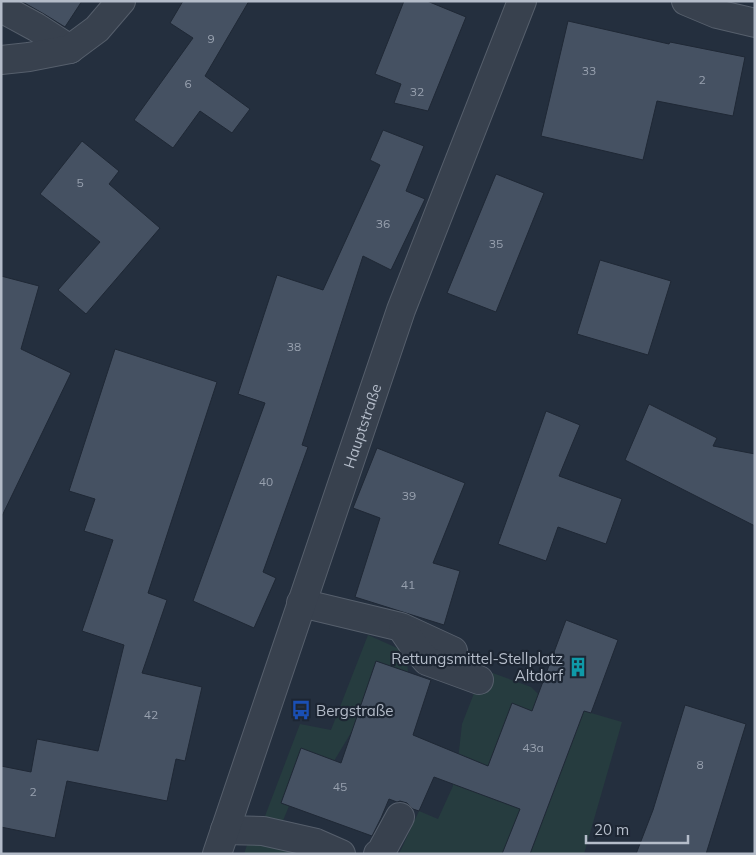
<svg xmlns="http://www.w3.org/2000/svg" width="756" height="855" viewBox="0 0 756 855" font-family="Mulish,sans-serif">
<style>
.green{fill:#263c3f}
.building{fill:#455162;stroke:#1f2835}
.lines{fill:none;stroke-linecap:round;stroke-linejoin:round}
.minor-casing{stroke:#565f6c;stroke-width:30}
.minor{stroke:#38414e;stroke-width:28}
.labels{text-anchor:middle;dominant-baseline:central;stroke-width:4.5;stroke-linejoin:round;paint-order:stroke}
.number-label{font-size:12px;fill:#98a1af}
.street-label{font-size:15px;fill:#b4bcc9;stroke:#1d2633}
.poi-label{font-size:15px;fill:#b4bcc9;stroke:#1d2633;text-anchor:end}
</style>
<rect width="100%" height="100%" fill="#242f3e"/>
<path class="green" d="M 368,635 L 406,652 L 408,672 L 376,661 L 352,731 L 334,761 L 301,749 L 281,803 L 289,806 L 280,828 L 262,824 L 300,724 L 331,730 Z
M 465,663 L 531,687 L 539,695 L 591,713 L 622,722 L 584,854 L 399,854 L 419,811 L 438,819 L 453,786 L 452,778 L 457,769 L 462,724 L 480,678 Z
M 249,839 L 303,854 L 244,854 Z"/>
<path class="building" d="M 21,1 L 82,1 L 65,27 L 44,14 Z
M 183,1 L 249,1 L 205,76 L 250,109 L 232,133 L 200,111 L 173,148 L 134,120 L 193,38 L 170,23 Z
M 404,1 L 427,1 L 466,17 L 428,111 L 394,103 L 401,84 L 375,74 Z
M 568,21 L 669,44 L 670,42 L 745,57 L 733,116 L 657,101 L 643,160 L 541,136 Z
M 383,130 L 424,146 L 406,191 L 425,199 L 391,270 L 363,256 L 302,445 L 308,447 L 263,572 L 276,578 L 254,628 L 193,601 L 265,403 L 238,394 L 277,275 L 323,290 L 380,165 L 370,160 Z
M 82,141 L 119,171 L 109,184 L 160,228 L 86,314 L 58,290 L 100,242 L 40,194 Z
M 496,174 L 544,193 L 496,312 L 447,293 Z
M 600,260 L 671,281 L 648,355 L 577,334 Z
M 1,276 L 39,286 L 21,349 L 71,373 L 1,518 Z
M 115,349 L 217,382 L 148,593 L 167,600 L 142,673 L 202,687 L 185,761 L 176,759 L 167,801 L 67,781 L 55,838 L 1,827 L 1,766 L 31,772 L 37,739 L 98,751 L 124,645 L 82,631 L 113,540 L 84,531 L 95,499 L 69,491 Z
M 649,404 L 717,438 L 713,446 L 755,454 L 755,526 L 625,460 Z
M 546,411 L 580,425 L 559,476 L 622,499 L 606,544 L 558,527 L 546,561 L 498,544 Z
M 377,448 L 465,483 L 433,563 L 460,571 L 444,625 L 355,597 L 380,518 L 353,508 Z
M 566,620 L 618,640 L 591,713 L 584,711 L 530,854 L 502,854 L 520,809 L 434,777 L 419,811 L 413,809 L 407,803 L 400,801 L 397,802 L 389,799 L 381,818 L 372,836 L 281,803 L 301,748 L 341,763 L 376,661 L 431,680 L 413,735 L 488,766 L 512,703 L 532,711 Z
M 685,705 L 746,724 L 706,854 L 636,854 L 653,810 Z"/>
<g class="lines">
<defs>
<g id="minor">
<path d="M 686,1 L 717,14 L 755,23"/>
<path d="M 1,8 L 36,27 L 70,49"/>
<path d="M 1,60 L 29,57 L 70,49 L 97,29 L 121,1"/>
<path d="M 301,603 L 401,627 L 453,651"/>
<path d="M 403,630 L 414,646 L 427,661 L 479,680"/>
<path d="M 225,830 L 263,831 L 316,843 L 341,854"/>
<path id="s1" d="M 217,854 L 401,310 L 522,1"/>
<path d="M 378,854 L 381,852 L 400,817"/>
</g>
</defs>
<use href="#minor" class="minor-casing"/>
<use href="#minor" class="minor"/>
</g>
<defs>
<symbol id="building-bare" viewBox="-9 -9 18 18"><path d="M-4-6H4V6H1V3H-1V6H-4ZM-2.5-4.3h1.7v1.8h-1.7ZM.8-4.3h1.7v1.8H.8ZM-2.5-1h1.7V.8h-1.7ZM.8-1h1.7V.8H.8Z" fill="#0f9aa8" stroke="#1d2633" stroke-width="2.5" paint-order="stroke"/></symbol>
<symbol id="bus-bare" viewBox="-9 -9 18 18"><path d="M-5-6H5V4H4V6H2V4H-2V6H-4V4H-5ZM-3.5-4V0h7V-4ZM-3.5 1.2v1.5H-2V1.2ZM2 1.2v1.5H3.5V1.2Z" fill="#1a4fb4" stroke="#1d2633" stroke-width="2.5" paint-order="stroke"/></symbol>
</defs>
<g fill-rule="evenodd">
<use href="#building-bare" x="564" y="653" width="28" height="28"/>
<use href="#bus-bare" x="287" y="696" width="28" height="28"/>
</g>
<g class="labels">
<g class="number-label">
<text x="211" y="38">9</text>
<text x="589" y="70">33</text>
<text x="702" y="79">2</text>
<text x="188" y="83">6</text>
<text x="417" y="91">32</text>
<text x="80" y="182">5</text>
<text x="383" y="223">36</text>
<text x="496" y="243">35</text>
<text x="294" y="346">38</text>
<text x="266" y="481">40</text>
<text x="409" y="495">39</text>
<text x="408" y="584">41</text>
<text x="151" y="714">42</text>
<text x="533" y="747">43a</text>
<text x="700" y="764">8</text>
<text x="340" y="786">45</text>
<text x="33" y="791">2</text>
</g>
<g class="street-label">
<text stroke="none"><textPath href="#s1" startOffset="452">Hauptstraße</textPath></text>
</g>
<g class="poi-label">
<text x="563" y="658">Rettungsmittel-Stellplatz<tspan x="563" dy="17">Altdorf</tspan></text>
<text x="316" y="710" text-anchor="start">Bergstraße</text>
</g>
</g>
<rect width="756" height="855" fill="none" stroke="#b4bcc9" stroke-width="5"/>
<path d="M586 835v8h102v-8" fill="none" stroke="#b4bcc9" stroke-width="2.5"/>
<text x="594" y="835" font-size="15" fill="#b4bcc9" stroke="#1d2633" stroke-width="4" paint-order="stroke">20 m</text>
</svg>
